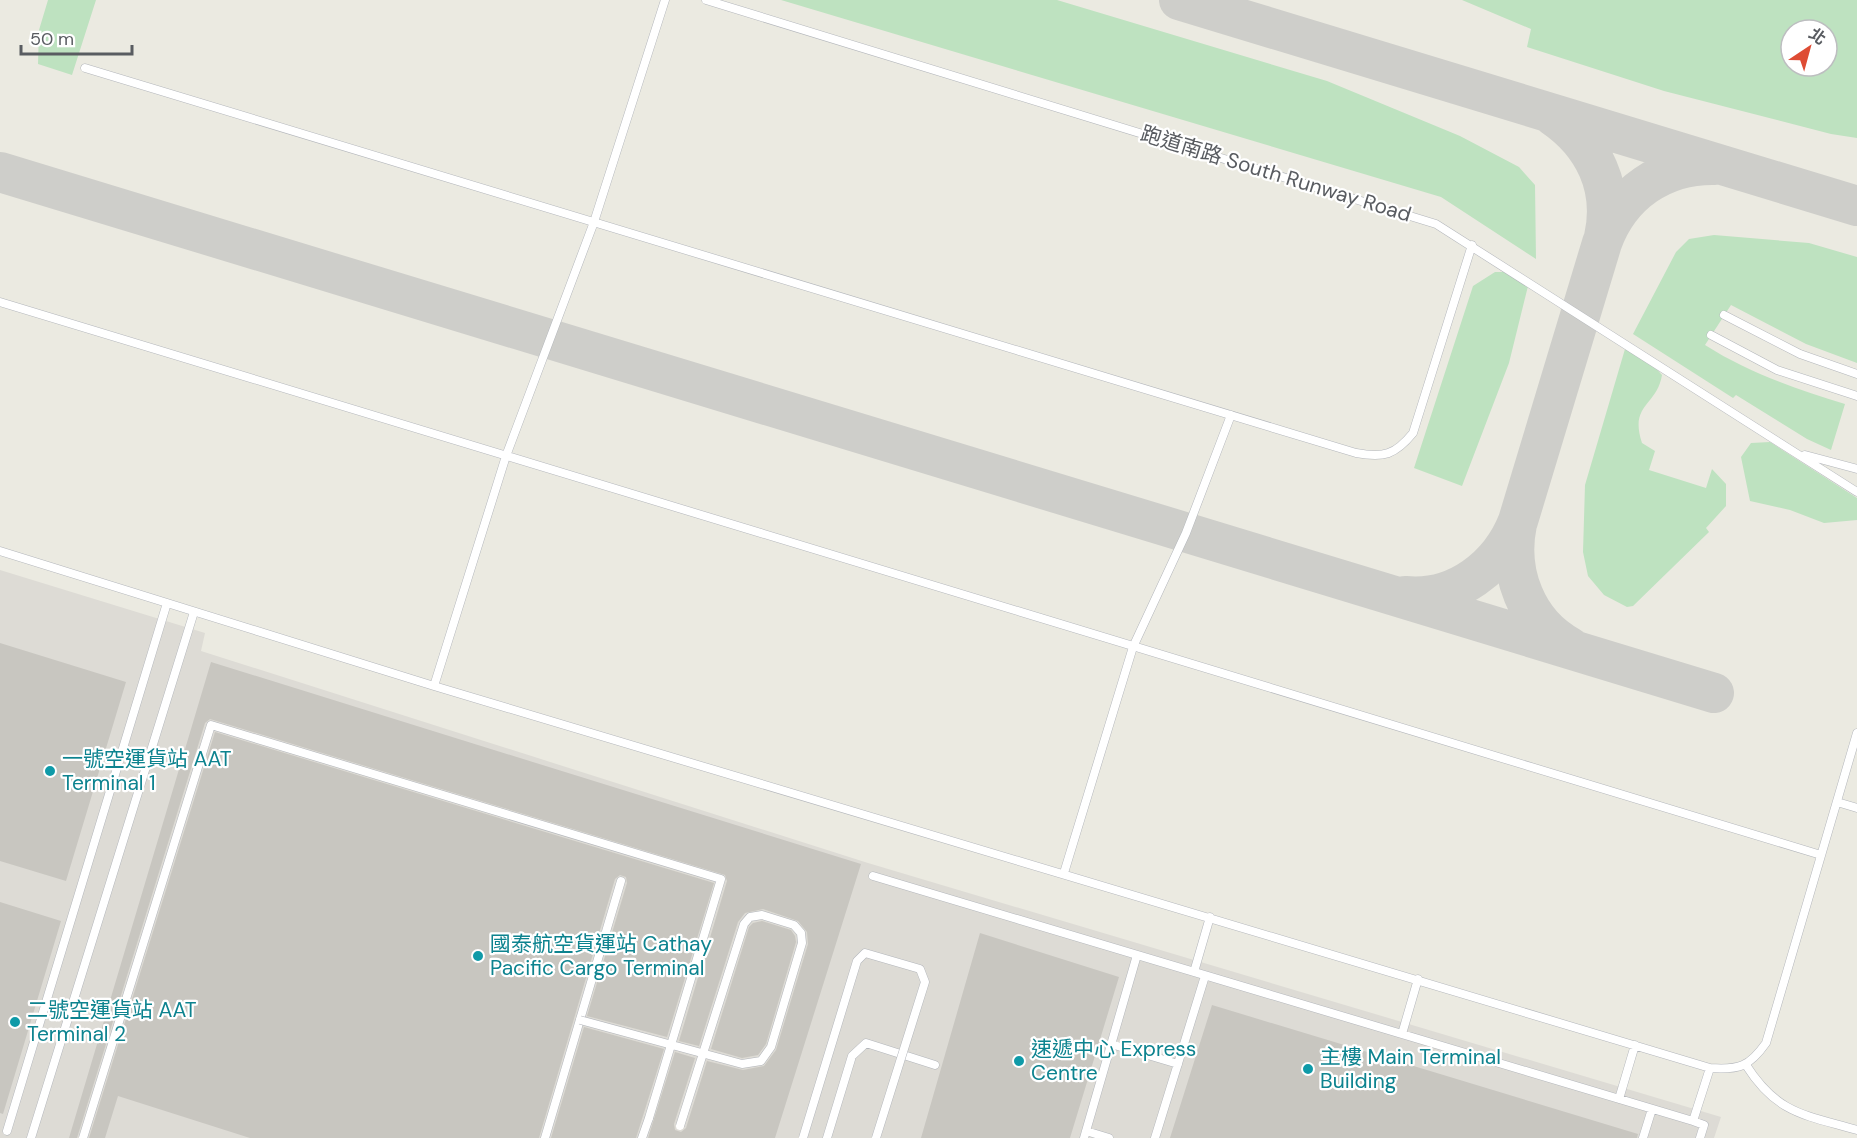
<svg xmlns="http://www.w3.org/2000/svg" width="1857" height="1138" viewBox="0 0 1857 1138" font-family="'DM Sans','Noto Sans TC',sans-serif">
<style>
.industrial{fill:#dddbd5}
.green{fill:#bee2c0;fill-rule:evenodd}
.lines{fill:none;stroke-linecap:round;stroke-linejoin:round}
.taxiway{stroke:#cececa;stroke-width:40}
.building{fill:#c8c6c0}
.lane-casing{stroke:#b3b6bb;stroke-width:9}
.lane{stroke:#fff;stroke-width:8}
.lane-bridge-casing{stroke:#b3b6bb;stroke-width:9;stroke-linecap:butt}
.lane-bridge{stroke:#fff;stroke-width:8}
.culture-dot{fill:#0f9aa8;stroke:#fff;stroke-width:2}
.labels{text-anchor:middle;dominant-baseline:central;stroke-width:4.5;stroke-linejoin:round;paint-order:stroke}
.street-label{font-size:21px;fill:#595c61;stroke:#fff}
.culture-label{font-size:21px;fill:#0d838f;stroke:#fff;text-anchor:start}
</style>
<rect width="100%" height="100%" fill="#ebeae1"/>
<path class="industrial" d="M 0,570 L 205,633 L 201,651 L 868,863 L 1721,1117 L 1714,1138 L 0,1138 Z"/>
<path class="green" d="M 48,0 L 96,0 L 72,75 L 38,64 L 39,30 Z
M 781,0 L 1057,0 L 1327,81 L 1460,136 L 1519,167 L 1535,185 L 1536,259 L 1441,197 Z
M 1462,0 L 1857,0 L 1857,138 L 1831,134 L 1664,91 L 1527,47 L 1531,29 ZM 1791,30 L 1827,30 L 1827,66 L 1791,66 Z
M 1714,235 L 1809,243 L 1857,257 L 1857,363 L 1806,344 L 1731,305 L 1705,345 C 1749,373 1796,389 1845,404 L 1831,450 L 1807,439 L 1736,395 L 1733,398 L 1633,334 L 1676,252 L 1689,239 Z
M 1495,272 L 1506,272 L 1528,286 L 1509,363 L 1462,486 L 1414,468 L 1473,286 Z
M 1625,349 L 1652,364 L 1662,375 C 1657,406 1629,404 1642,443 L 1655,451 L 1649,470 L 1706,488 L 1712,469 L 1726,484 L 1726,506 L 1706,528 L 1709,532 L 1633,606 L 1627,607 L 1604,595 L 1588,576 L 1583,552 L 1585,485 Z
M 1770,442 L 1857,498 L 1857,520 L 1824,523 L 1790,510 L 1750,501 L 1741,457 L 1751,443 Z"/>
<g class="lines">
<path class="taxiway" d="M 1179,0 L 1857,206
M 1553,116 C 1594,144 1615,188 1604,237
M 0,172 L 1714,693
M 1517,524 C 1507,572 1526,623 1570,647
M 1405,596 C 1456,601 1500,567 1518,521 L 1602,243 C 1620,193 1663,164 1715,165"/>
</g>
<path class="building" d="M 0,643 L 126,682 L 66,881 L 0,861 Z
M 211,662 L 861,864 L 775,1138 L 648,1138 L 675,1052 L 695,1058 L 674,1124 L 675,1130 L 681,1132 L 686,1128 L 707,1061 L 743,1070 L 764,1066 L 776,1050 L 808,944 L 807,932 L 798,921 L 763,909 L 745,913 L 738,922 L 699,1046 L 679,1041 L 727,881 L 725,875 L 210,719 L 205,723 L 77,1138 L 69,1138 Z
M 215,732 L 714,883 L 667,1037 L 587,1016 L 627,883 L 626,877 L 620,875 L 615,879 L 539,1138 L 250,1138 L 118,1096 L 105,1138 L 89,1138 Z
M 0,902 L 61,921 L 3,1114 L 0,1113 Z
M 762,921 L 791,930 L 795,936 L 796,942 L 766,1044 L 758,1055 L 742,1058 L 711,1049 L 749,927 L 753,923 Z
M 980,933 L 1119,977 L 1070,1138 L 921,1138 Z
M 1212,1005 L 1638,1134 L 1637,1138 L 1170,1138 Z
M 584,1027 L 664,1049 L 636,1138 L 551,1138 Z"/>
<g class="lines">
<defs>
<path id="lane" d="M 706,0 L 1436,224 L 1857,492
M 85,68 L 1356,453 C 1384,458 1395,455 1413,433 L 1472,245
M 0,302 L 1821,855
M 1724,315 L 1800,354 L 1857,374
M 1711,335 L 1777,370 L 1857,396
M 1805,455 L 1857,469
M 0,551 L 434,686 L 1710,1068 C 1739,1070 1749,1067 1766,1043 L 1857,733
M 434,686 L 506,456 L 594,222 L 665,0
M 1837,802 L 1857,808
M 1064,873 L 1133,647 L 1186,533 L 1231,415
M 873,876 L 1693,1121 L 1704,1125 L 1700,1138
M 1194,972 L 1210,917
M 1402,1034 L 1418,979
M 1111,1044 L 1178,1064
M 1746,1065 C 1777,1114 1805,1115 1857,1130
M 1619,1099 L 1635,1045
M 1693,1121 L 1710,1068
M 7,1131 L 167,603
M 1086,1131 L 1109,1138
M 31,1138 L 194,612
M 545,1138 L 621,881
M 642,1138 L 649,1118
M 827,1138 L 852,1056 L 866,1043 L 935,1065
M 1084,1138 L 1137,955
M 1155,1138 L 1205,976
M 1643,1138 L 1652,1109"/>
</defs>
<use href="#lane" class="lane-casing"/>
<use href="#lane" class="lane"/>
<defs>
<path id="lane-bridge" d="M 580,1020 L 742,1064 L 761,1061 L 771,1047 L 802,943 L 801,933 L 794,925 L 762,915 L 750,917 L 744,924 L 680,1126
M 83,1138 L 211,725 L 721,879 L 649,1118
M 803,1138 L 857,961 L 865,953 L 920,969 L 925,982 L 876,1138"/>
</defs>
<use href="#lane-bridge" class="lane-bridge-casing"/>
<use href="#lane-bridge" class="lane-bridge"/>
</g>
<g class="culture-dot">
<circle cx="50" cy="771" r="6"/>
<circle cx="478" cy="956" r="6"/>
<circle cx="15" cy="1022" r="6"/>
<circle cx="1019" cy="1061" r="6"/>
<circle cx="1308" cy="1069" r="6"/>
</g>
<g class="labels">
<g class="street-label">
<text transform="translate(1276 174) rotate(17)">跑道南路 South Runway Road</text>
</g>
<g class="culture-label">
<text x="62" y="759">一號空運貨站 AAT<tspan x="62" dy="24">Terminal 1</tspan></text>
<text x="490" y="944">國泰航空貨運站 Cathay<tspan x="490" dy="24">Pacific Cargo Terminal</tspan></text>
<text x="27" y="1010">二號空運貨站 AAT<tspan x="27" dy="24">Terminal 2</tspan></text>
<text x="1031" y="1049">速遞中心 Express<tspan x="1031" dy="24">Centre</tspan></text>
<text x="1320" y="1057">主樓 Main Terminal<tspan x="1320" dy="24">Building</tspan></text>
</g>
</g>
<g transform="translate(1809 48) rotate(36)"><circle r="28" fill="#ffffff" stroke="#bdbec0" stroke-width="1.5"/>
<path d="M0-4.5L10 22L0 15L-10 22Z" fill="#de4c34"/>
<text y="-9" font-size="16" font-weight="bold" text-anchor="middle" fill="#595c61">北</text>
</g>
<path d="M21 45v9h111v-9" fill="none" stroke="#595c61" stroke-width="3"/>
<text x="30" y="45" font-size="18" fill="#595c61" stroke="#ffffff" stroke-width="4.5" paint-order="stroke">50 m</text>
</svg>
